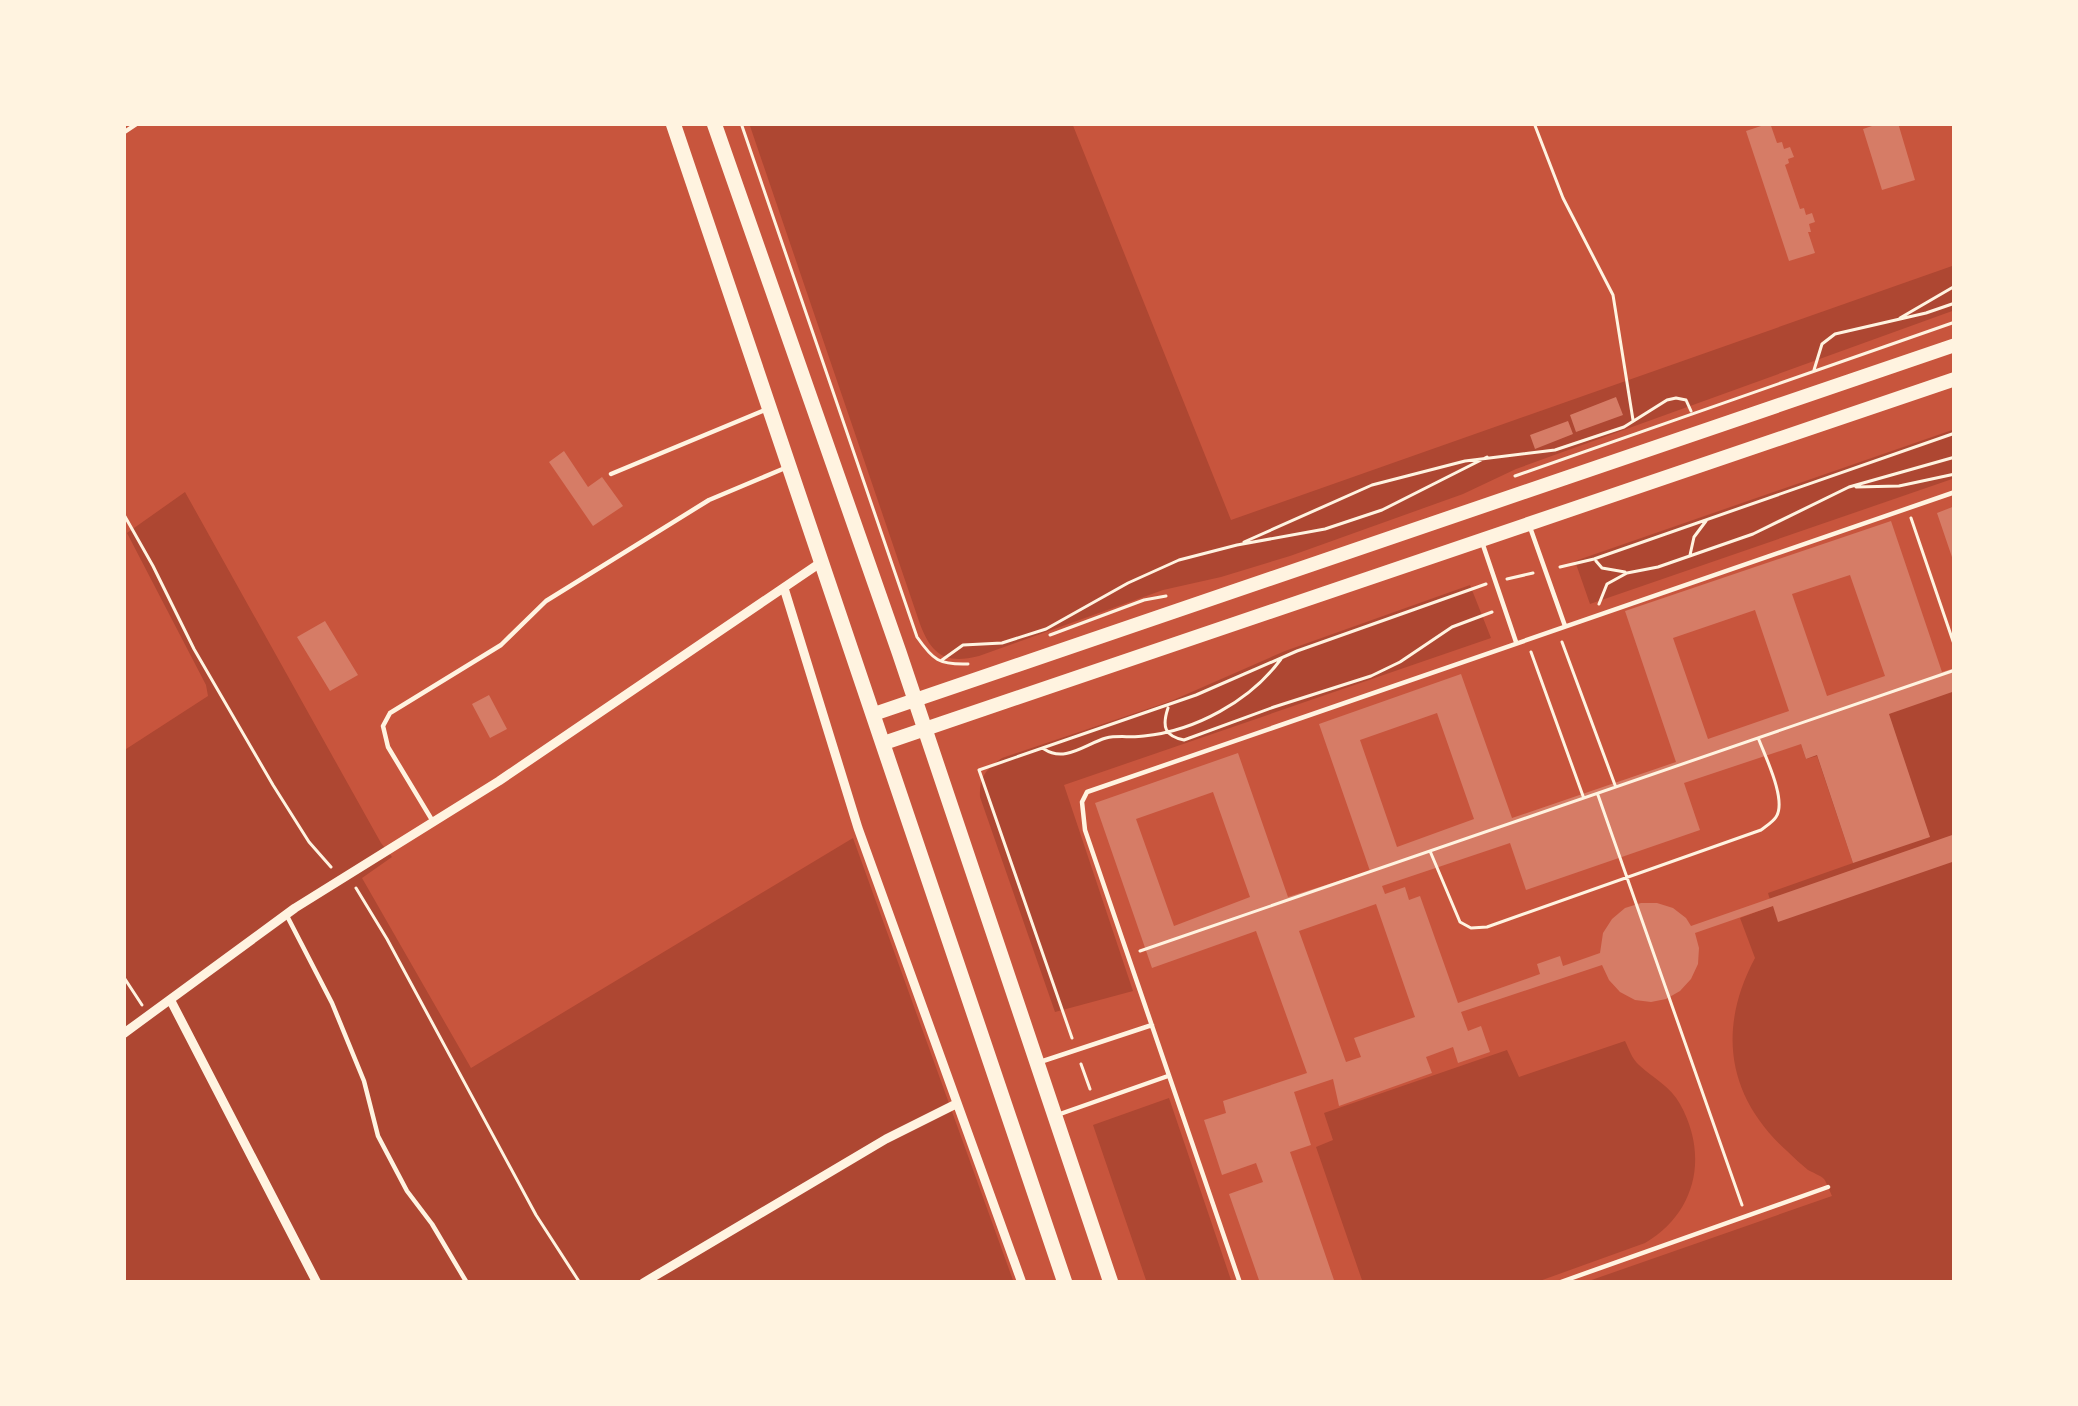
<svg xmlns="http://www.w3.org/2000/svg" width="2078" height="1406" viewBox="0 0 2078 1406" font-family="'Asap Condensed',sans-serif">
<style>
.green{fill:#ae4732}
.building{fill:#d67c66;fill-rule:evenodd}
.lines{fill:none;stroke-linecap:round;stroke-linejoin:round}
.path{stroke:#fff3e0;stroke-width:3}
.service{stroke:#fff3e0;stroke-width:4.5}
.minor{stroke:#fff3e0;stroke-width:9}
.secondary{stroke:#fff3e0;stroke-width:14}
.primary{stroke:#fff3e0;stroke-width:15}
</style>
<rect width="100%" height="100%" fill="#c8553d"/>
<path class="green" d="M 749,123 L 1072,123 L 1231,520 L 1955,265 L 1955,310 L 1516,469 L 1463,494 L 1290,556 L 1221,577 L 1163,590 L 979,656 C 946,664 932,656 920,624 Z
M 1955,429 L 1955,478 L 1590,604 L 1575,561 Z
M 185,492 L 381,843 L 392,857 L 362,878 L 471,1068 L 853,838 L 1014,1283 L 123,1283 L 123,751 L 208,696 L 206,685 L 127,533 Z
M 1470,585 L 1491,638 L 1064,785 L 1133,991 L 1055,1012 L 980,797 C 979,777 986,769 1002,758 L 1171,701 L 1285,651 Z
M 1955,690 L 1955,1283 L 1583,1283 L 1832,1196 C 1831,1194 1826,1181 1824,1179 C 1820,1175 1813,1173 1808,1170 C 1801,1164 1794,1158 1787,1151 C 1727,1097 1717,1029 1755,958 L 1740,918 L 1772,906 L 1768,893 L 1853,863 L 1817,756 L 1806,759 L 1801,744 Z
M 1625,1041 C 1629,1049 1632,1059 1639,1065 C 1653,1078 1671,1087 1680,1104 C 1709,1156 1696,1213 1645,1243 L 1534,1283 L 1363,1283 L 1316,1147 L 1333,1140 L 1324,1113 L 1507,1050 L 1519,1077 Z
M 1169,1098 L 1232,1283 L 1147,1283 L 1093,1125 Z"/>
<path class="building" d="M 1770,123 L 1777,143 L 1782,142 L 1784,149 L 1790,147 L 1794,157 L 1788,159 L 1789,163 L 1785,165 L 1800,209 L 1804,208 L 1806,215 L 1812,213 L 1815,222 L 1809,224 L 1811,232 L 1808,232 L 1815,253 L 1789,261 L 1746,131 Z
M 1881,123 L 1898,123 L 1915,180 L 1882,190 L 1863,129 Z
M 1616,397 L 1623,415 L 1576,432 L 1570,415 Z
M 1568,421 L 1573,434 L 1535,449 L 1530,435 Z
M 564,451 L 588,487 L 602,477 L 623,506 L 593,526 L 549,462 Z
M 1955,506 L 1955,563 L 1954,563 L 1937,513 Z
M 1891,521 L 1942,672 L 1955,668 L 1955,691 L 1889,714 L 1930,837 L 1853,863 L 1817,755 L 1806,759 L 1801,744 L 1684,783 L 1700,830 L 1526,890 L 1510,843 L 1382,886 L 1385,894 L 1405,887 L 1409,900 L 1420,896 L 1458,1003 L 1540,974 L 1537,964 L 1560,956 L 1563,966 L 1600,953 L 1603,933 L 1612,919 L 1625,908 L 1641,903 L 1657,903 L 1673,908 L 1686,918 L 1691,926 L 1955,834 L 1955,861 L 1778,922 L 1773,906 L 1695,933 L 1699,948 L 1698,964 L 1691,979 L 1680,991 L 1666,999 L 1651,1002 L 1635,1000 L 1620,992 L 1609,980 L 1602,965 L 1461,1012 L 1468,1031 L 1481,1026 L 1490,1052 L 1458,1063 L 1453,1047 L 1426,1057 L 1432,1073 L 1339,1106 L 1333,1079 L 1294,1092 L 1311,1145 L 1290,1152 L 1335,1283 L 1260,1283 L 1229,1194 L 1263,1182 L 1256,1163 L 1222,1175 L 1204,1120 L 1226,1113 L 1223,1101 L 1307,1073 L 1256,931 L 1152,968 L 1095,803 L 1238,753 L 1288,897 L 1370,871 L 1319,724 L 1461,674 L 1512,818 L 1676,762 L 1625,611 ZM 1850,575 L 1885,676 L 1827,696 L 1792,594 ZM 1755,610 L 1789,711 L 1708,739 L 1673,638 ZM 1437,713 L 1474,819 L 1397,847 L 1360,740 ZM 1213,792 L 1250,897 L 1174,926 L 1136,819 ZM 1376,904 L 1415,1017 L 1354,1038 L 1361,1057 L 1346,1062 L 1299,931 Z
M 325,621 L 358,675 L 330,691 L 297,637 Z
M 489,695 L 507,729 L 490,738 L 472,704 Z"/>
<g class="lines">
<path class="path" d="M 741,123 L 917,637 C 933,660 939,665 968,664
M 1534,123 L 1563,198 L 1613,295 L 1633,420
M 1900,318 L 1955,286
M 1814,370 L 1822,344 L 1835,334 L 1926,313 L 1955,303
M 1515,476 L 1955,322
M 1856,487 L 1899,486 L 1955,474
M 123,513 L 153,566 L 194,649 L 273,785 L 309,842 L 331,867
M 1911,518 L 1955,647
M 1244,542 L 1372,485 L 1465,461 L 1555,450 L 1624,427 L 1667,400 L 1676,398 L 1686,400 L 1691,411
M 1690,555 L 1694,537 L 1706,521
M 1596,561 L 1602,568 L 1625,572
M 1560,567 L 1594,559 L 1955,433
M 1507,579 L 1533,573
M 1599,604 L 1607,584 L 1627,573 L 1658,567 L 1753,534 L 1849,487 L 1955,457
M 1050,635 L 1144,600 L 1166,596
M 1562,642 L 1615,785
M 1531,652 L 1583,796
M 942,660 L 963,645 L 1002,643 L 1046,629 L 1128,583 L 1179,560 L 1237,545 L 1325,529 L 1382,510 L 1487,457
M 1168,708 C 1162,726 1164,736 1184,740 L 1274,707 L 1371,676 L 1400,662 L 1452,627 L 1492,612
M 1044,749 C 1065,763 1085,744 1106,738 C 1118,735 1131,738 1144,736 C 1195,731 1250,701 1281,659
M 1598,795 L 1742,1205
M 1430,851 L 1460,922 L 1471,928 L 1487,927 L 1761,830 C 1766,826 1773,822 1776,817 C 1787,801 1766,758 1759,740
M 356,888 L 387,939 L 536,1215 L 580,1283
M 1140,951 L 1955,670
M 123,976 L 142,1005
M 1072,1038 L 979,770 L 1196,695 L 1297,651 L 1486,584
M 1081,1064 L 1090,1089"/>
<path class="service" d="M 123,133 L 138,123
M 611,474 L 765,410
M 1531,530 L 1565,626
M 1483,545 L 1516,642
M 432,820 L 388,747 L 383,726 L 390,713 L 501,645 L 546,601 L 709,500 L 785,468
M 286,914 L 332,1003 L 364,1081 L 378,1136 L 407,1191 L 432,1224 L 467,1283
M 1043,1061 L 1152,1025
M 1060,1114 L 1168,1076
M 1240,1283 L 1085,830 L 1082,802 L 1087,792 L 1955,492
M 1558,1283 L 1828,1187"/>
<path class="minor" d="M 784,588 L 858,828 L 1022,1283
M 171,1001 L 317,1283
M 123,1034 L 295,908 L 499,781 L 823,561
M 643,1283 L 886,1139 L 956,1104"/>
<path class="secondary" d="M 874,714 L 1955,345
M 884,743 L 1955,379"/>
<path class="primary" d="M 673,123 L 1065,1283
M 714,123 L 899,652 L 1111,1283"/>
</g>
<rect width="2078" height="1406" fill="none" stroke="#fff3e0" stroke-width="252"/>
</svg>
